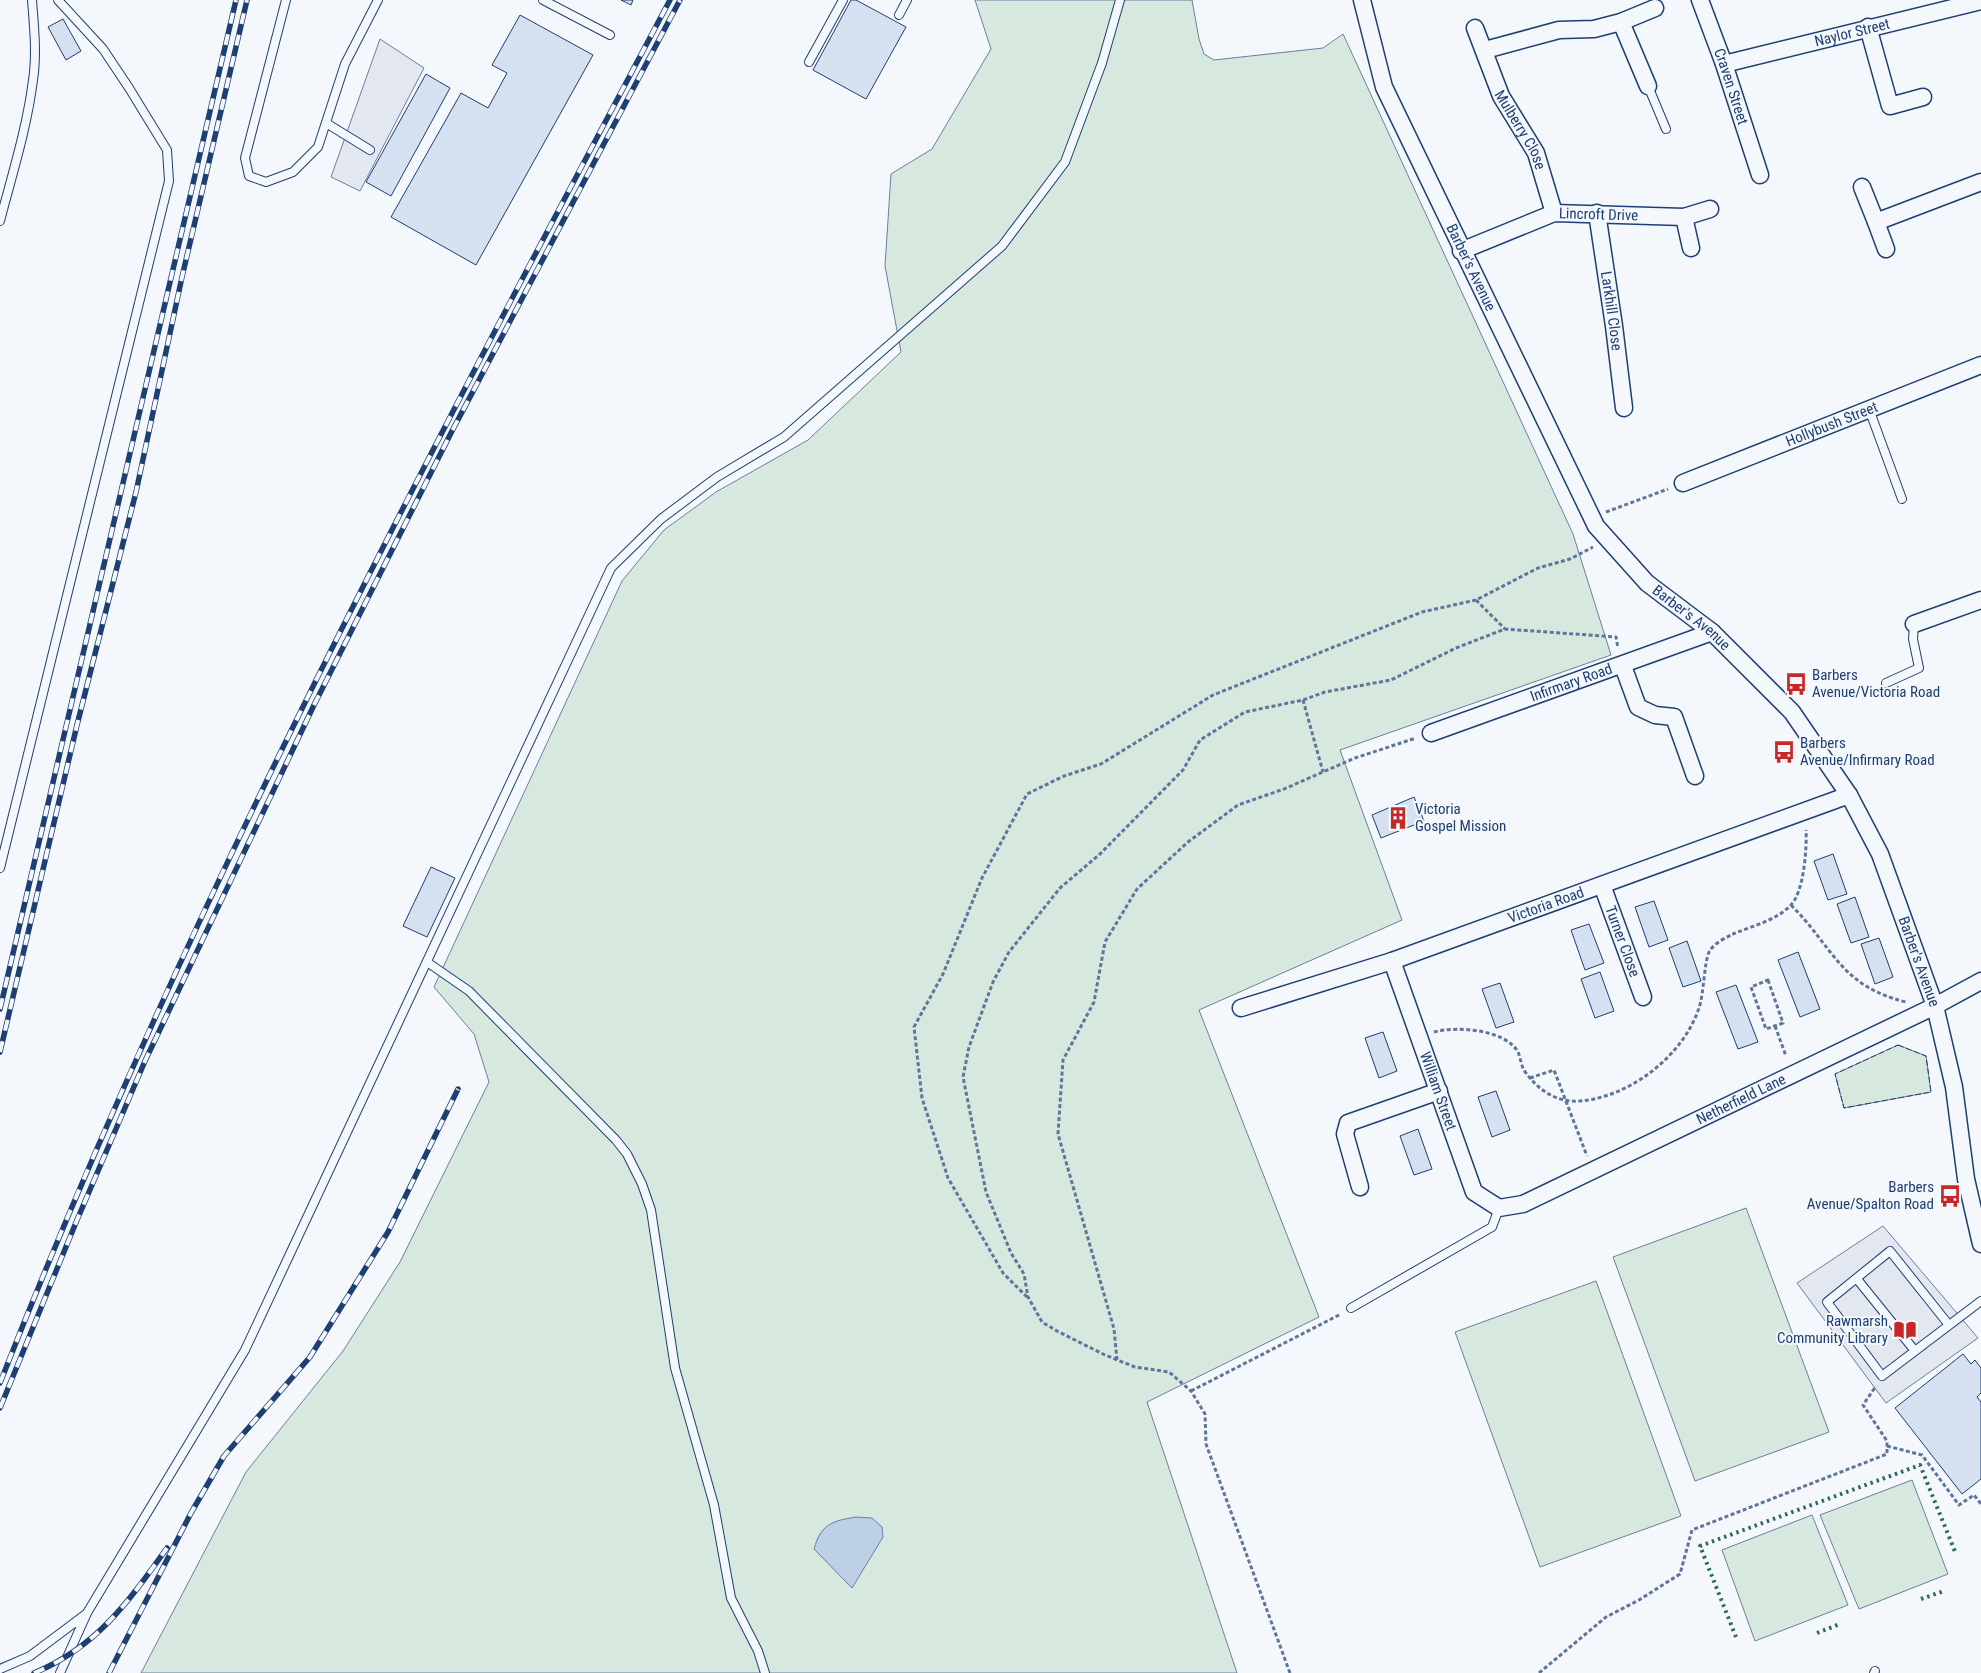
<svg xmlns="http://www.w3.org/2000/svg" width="1981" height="1673" viewBox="0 0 1981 1673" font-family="'Roboto Condensed',sans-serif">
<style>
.green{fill:#d7e8df;stroke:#687fa3}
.parking{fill:#e3e8f0;stroke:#687fa3}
.water{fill:#bed0e5;stroke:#687fa3}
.building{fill:#d5e0f0;stroke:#1d3f73}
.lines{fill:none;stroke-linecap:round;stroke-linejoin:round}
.lane-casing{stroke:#1d3f73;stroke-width:10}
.street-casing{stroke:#1d3f73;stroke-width:19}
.path{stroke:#5e769c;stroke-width:3;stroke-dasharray:4 2.5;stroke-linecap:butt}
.lane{stroke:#f4f7fb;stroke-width:8}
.street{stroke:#f4f7fb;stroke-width:16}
.rail-casing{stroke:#1d3f73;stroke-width:5.5}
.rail{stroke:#f4f7fb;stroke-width:4;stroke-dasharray:11;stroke-linecap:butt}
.hedge{stroke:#2c6c60;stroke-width:4;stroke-dasharray:2.5 4;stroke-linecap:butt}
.fence{stroke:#1d3f73;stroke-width:1;stroke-dasharray:6 2.5;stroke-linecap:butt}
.labels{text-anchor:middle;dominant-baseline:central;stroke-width:4;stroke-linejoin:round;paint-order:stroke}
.street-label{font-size:15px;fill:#1d3f73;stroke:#f4f7fb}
.poi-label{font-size:15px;fill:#1d3f73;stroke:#f4f7fb;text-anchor:start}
</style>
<rect width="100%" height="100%" fill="#f4f7fb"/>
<path class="green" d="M 975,0 L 1192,0 L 1199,39 L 1204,54 L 1214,60 L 1323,48 L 1343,34 L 1573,534 L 1611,655 L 1340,750 L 1402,920 L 1199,1010 L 1319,1317 L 1147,1402 L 1237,1673 L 141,1673 L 246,1472 L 343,1351 L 400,1262 L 489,1082 L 474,1034 L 434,987 L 622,581 L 664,530 L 716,492 L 808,440 L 901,352 L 885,266 L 891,174 L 932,149 L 991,49 Z
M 1898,1045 L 1926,1056 L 1931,1092 L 1844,1108 L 1835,1074 Z
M 1746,1208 L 1829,1432 L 1695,1481 L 1613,1257 Z
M 1596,1281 L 1681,1516 L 1540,1567 L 1455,1332 Z
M 1912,1480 L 1948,1574 L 1859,1609 L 1820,1515 Z
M 1812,1515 L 1848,1605 L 1755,1641 L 1722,1550 Z"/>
<path class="parking" d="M 380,39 L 424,68 L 360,191 L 331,177 Z
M 1883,1226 L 1978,1338 L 1886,1403 L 1797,1283 Z"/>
<path class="water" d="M 856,1517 L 872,1518 L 882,1527 L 883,1537 L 852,1588 L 814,1549 C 821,1524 832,1521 856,1517 Z"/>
<path class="building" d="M 621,0 L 633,0 L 631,5 Z
M 851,0 L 856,0 L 906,27 L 866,99 L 813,70 Z
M 520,15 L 593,55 L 476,265 L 391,217 L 461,93 L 488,108 L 507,73 L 492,65 Z
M 63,19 L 81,51 L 66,60 L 48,27 Z
M 426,74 L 450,88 L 391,196 L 366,182 Z
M 1414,797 L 1424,821 L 1381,838 L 1372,815 Z
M 1833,854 L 1847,894 L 1828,900 L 1814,861 Z
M 431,867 L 455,878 L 427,937 L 403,926 Z
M 1855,897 L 1869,937 L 1851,943 L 1837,904 Z
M 1654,901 L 1668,940 L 1649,947 L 1635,907 Z
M 1589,924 L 1604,963 L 1585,970 L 1571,930 Z
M 1879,938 L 1893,977 L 1875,984 L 1861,944 Z
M 1687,941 L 1701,981 L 1683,987 L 1669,948 Z
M 1798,952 L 1820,1009 L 1800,1017 L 1778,960 Z
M 1600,972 L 1614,1011 L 1595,1018 L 1581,979 Z
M 1500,983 L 1514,1022 L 1496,1028 L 1482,989 Z
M 1736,985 L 1758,1042 L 1738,1049 L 1716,992 Z
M 1383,1032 L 1397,1071 L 1379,1078 L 1365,1038 Z
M 1496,1091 L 1510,1130 L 1492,1137 L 1478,1097 Z
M 1418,1129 L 1432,1169 L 1414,1175 L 1400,1136 Z
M 1963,1354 L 1971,1364 L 1975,1360 L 1981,1368 L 1981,1393 L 1977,1397 L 1981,1402 L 1981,1479 L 1962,1494 L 1895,1408 Z"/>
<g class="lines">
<defs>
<path id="lane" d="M 286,0 L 245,158 L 249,176 L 266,182 L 293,172 L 318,147 L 345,64 L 378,0
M 543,0 L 610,35
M 899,15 L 907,0
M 809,62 L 843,0
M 1648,86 L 1666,129
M 326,123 L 370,150
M 0,221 C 12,175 27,128 33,80 C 37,54 34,26 32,0
M 1869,409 L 1902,499
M 1886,683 L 1919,668 L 1913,639 L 1914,624
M 0,868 L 169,181 L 167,150 L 129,88 L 103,49 L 58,0
M 427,962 L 469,991 L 616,1140 L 627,1154 L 642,1184 L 651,1210 L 675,1368 L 714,1505 L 731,1598 L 758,1651 L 765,1673
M 1857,1279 L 1915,1351
M 1351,1308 L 1492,1227 L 1499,1208
M 1949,1325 L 1890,1251 L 1827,1302 L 1882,1376 C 1915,1351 1948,1326 1981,1301
M 0,1669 L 30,1656 L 86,1614
M 60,1673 L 87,1613 L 245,1350 L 611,568 L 661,519 L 717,477 L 784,437 L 1002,246 L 1065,162 L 1102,63 L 1120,0
M 1874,1673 L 1875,1671"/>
<g id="street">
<path id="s1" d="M 1362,0 L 1384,87 L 1596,526 L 1647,583 L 1712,632 L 1792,712 L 1849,795 L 1880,854 L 1935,1006 L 1954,1087 L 1966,1179 L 1981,1244"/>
<path id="s2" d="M 1700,0 L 1724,64 L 1760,175"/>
<path d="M 1621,22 L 1648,86"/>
<path d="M 1868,27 L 1890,106 L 1923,97"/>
<path id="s3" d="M 1475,28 L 1501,96 L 1536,153 L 1554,213"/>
<path d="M 1485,50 L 1559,30 L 1594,29 L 1621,22 L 1655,8"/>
<path id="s4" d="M 1724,64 L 1981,1"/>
<path d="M 1862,187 L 1876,222"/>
<path id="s5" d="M 1597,213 L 1614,326 L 1624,408"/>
<path d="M 1684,217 L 1691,248"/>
<path d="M 1886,249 L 1876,222 L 1981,182"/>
<path id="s6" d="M 1461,251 L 1554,213 L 1684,217 L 1710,209"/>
<path id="s7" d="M 1683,483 L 1981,365"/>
<path d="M 1914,624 L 1981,600"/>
<path d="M 1623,666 L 1638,707 L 1655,715 L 1674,717 L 1695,776"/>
<path id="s8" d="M 1431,733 L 1712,632"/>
<path id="s9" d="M 1602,885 L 1643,997"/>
<path id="s10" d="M 1392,961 L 1474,1192 L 1499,1208 L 1523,1204 L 1935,1006 L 1981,981"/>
<path id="s11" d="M 1241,1008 L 1392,961 L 1849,795"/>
<path d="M 1360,1187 L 1345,1134 L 1348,1123 L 1439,1091"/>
</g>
</defs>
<use href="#lane" class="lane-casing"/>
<use href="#street" class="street-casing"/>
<path class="path" d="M 1606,512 L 1668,489
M 1476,600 L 1505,629
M 1303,700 L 1323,772
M 1791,905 C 1834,948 1840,986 1906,1002
M 1768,980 L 1783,1023 L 1766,1029 L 1751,987 Z
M 1775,1026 L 1786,1056
M 1434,1032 C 1456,1026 1505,1029 1518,1052 C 1521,1059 1521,1067 1526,1073 C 1539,1091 1558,1103 1580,1101 C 1630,1097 1683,1056 1699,1008 C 1704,993 1704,964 1709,952 C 1713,944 1725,938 1733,934 C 1752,926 1775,921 1790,906 C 1804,893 1807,848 1806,830
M 1530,1078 L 1554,1070 L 1587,1156
M 1027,1297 L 1003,1273 L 948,1178 L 922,1098 L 914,1027 L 943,974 L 982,878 L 1027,794 L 1064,776 L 1101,764 L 1213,695 L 1422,612 L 1476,600 L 1538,568 L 1570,559 L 1593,547
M 1117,1360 L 1114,1329 L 1058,1134 L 1063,1060 L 1094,1002 L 1105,942 L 1137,889 L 1188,842 L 1238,805 L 1284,789 L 1355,758 L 1416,738
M 1191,1391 L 1341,1314
M 1887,1446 L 1922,1455 L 1959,1505 L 1974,1495 L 1981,1504
M 1290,1673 L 1206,1444 L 1205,1414 L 1191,1391 L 1169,1372 L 1135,1367 L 1105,1355 L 1057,1331 L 1042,1322 L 1028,1297 L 1024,1274 L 1011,1253 L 986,1192 L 963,1077 L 969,1047 L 993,982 L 1009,952 L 1060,888 L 1100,854 L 1183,770 L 1200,740 L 1245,712 L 1303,700 L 1325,692 L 1391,680 L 1456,648 L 1505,629 L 1616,637 L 1618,648
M 1539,1673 L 1606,1617 L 1639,1600 L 1680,1574 L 1692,1530 L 1887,1454 L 1887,1441 L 1863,1405 L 1876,1386"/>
<use href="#lane" class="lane"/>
<use href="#street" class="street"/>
<defs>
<path id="rail" d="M 0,1009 L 236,0
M 0,1052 L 77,725 L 136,492 L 182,277 L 247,0
M 0,1383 C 187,906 430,452 670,0
M 0,1408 L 77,1220 L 145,1061 L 314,705 L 452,431 L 680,0
M 34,1673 C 97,1647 129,1601 167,1548
M 109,1673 L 191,1513 L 224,1456 L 310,1357 L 388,1232 L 458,1089"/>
</defs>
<use href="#rail" class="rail-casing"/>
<use href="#rail" class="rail"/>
<path class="hedge" d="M 1921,1599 L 1944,1591
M 1817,1633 L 1840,1624
M 1736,1637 L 1700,1546 L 1920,1465 L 1956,1554"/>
<path class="fence" d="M 1898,1045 L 1926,1056 L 1931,1092 L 1844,1108 L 1835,1074 Z"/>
</g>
<defs>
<symbol id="bus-bare" viewBox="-9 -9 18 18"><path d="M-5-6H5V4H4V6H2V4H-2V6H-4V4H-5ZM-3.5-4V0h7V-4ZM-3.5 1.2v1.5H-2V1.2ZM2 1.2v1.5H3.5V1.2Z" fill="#c62828" stroke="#f4f7fb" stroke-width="2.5" paint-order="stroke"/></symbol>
<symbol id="building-bare" viewBox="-9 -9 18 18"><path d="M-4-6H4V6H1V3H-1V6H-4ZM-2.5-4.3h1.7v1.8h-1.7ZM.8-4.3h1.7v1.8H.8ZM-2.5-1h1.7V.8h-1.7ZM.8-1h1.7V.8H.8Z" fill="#c62828" stroke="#f4f7fb" stroke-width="2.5" paint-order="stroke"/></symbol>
<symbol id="library-bare" viewBox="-9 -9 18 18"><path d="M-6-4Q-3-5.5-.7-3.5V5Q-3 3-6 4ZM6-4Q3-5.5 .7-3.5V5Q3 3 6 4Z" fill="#c62828" stroke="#f4f7fb" stroke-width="2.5" paint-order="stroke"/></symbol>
</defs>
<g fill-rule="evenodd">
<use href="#bus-bare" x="1780" y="668" width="32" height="32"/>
<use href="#bus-bare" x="1768" y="736" width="32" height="32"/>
<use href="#building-bare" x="1382" y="802" width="32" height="32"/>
<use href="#bus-bare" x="1934" y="1180" width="32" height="32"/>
<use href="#library-bare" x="1889" y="1314" width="32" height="32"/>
</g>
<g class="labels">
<g class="street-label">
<text stroke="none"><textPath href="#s4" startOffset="132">Naylor Street</textPath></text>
<text stroke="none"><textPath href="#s2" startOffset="92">Craven Street</textPath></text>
<text stroke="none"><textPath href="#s3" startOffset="112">Mulberry Close</textPath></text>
<text stroke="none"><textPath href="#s6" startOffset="145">Lincroft Drive</textPath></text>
<text stroke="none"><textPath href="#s1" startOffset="290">Barber's Avenue</textPath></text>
<text stroke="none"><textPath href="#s5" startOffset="99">Larkhill Close</textPath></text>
<text stroke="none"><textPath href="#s7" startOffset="160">Hollybush Street</textPath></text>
<text stroke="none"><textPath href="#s1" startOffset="710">Barber's Avenue</textPath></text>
<text stroke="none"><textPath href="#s8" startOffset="149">Infirmary Road</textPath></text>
<text stroke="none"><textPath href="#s11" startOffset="322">Victoria Road</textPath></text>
<text stroke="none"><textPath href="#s9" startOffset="60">Turner Close</textPath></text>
<text stroke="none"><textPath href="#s1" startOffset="1130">Barber's Avenue</textPath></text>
<text stroke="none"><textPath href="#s10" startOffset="138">William Street</textPath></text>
<text stroke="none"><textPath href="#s10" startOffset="541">Netherfield Lane</textPath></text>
</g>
<g class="poi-label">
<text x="1812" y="675">Barbers<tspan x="1812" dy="17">Avenue/Victoria Road</tspan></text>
<text x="1800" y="743">Barbers<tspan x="1800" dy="17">Avenue/Infirmary Road</tspan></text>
<text x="1415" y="809">Victoria<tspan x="1415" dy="17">Gospel Mission</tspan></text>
<text x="1934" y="1187" text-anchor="end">Barbers<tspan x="1934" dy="17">Avenue/Spalton Road</tspan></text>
<text x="1888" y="1321" text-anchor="end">Rawmarsh<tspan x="1888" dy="17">Community Library</tspan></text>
</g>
</g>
</svg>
